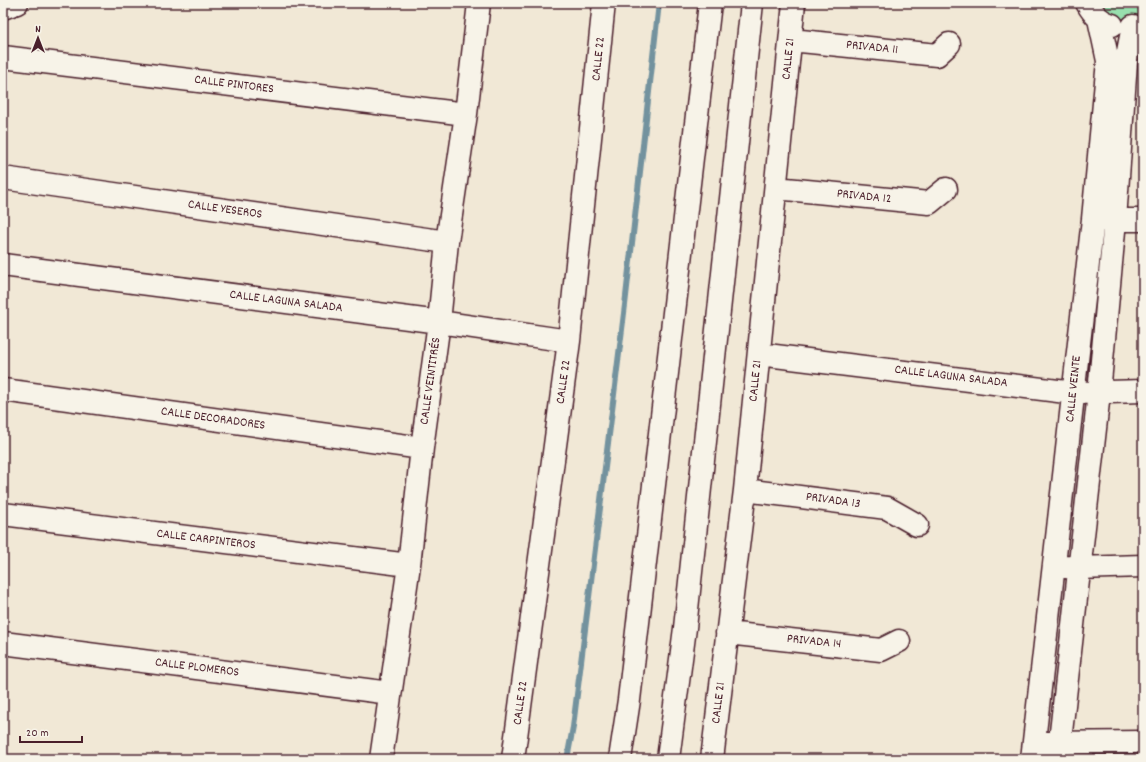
<svg xmlns="http://www.w3.org/2000/svg" width="1146" height="762" viewBox="0 0 1146 762" font-family="Dekko,sans-serif">
<style>
.green{fill:#98e0ae;stroke:#71806c}
.lines{fill:none;stroke-linecap:round;stroke-linejoin:round}
.stream{stroke:#73929e;stroke-width:6}
.minor-casing{stroke:#4a1f2b;stroke-width:25}
.highway-casing{stroke:#4a1f2b;stroke-width:25}
.minor{stroke:#f7f3e8;stroke-width:22}
.highway{stroke:#f7f3e8;stroke-width:22}
.labels{text-anchor:middle;dominant-baseline:central;stroke-width:4;stroke-linejoin:round;paint-order:stroke}
.street-label{font-size:13px;fill:#4a1f2b;stroke:#f7f3e8}
</style>
<rect width="100%" height="100%" fill="#f1e8d6"/>
<filter id="ink" filterUnits="userSpaceOnUse"><feTurbulence type="fractalNoise" baseFrequency=".025" numOctaves="2"/><feDisplacementMap in="SourceGraphic" scale="8" xChannelSelector="R" yChannelSelector="G"/><feConvolveMatrix kernelMatrix="1 2 1 2 8 2 1 2 1" color-interpolation-filters="sRGB"/></filter>
<g filter="url(#ink)">
<path class="green" d="M 1098,3 L 1143,3 L 1143,12 C 1123,25 1113,18 1098,3 Z"/>
<g class="lines">
<path class="stream" d="M 567,759 L 573,727 L 625,305 L 659,3"/>
<defs>
<path id="minor" d="M 1087,3 C 1093,14 1100,22 1112,25
M 3,8 L 17,3
M 791,40 L 937,55 L 949,44
M 3,57 L 466,114
M 3,178 L 447,242
M 776,188 L 929,203 L 946,189
M 1100,220 L 1143,220
M 3,265 L 439,322 L 569,341
M 759,354 L 1074,393 L 1143,391
M 3,390 L 422,448
M 745,490 L 887,508 L 917,525
M 3,514 L 409,565
M 1065,567 L 1079,568 L 1143,566
M 727,633 L 881,650 L 899,641
M 3,643 L 390,693
M 1045,743 L 1143,742
M 381,759 L 409,565 L 422,448 L 439,322 L 447,242 L 466,114 L 479,3
M 513,759 L 569,341 L 604,3
M 712,759 L 745,490 L 794,3
M 1032,759 L 1093,219 L 1108,61 L 1099,19
M 1058,759 L 1099,393 L 1115,220 L 1126,62 L 1133,26"/>
<path id="highway" d="M 620,759 L 629,700 L 710,3
M 668,759 L 685,628 L 752,3"/>
</defs>
<use href="#minor" class="minor-casing"/>
<use href="#highway" class="highway-casing"/>
<use href="#minor" class="minor"/>
<use href="#highway" class="highway"/>
</g>
</g>
<g class="labels">
<g class="street-label">
<text transform="translate(872 48) rotate(6)">PRIVADA 11</text>
<text transform="translate(599 59) rotate(-84)">CALLE 22</text>
<text transform="translate(789 59) rotate(-84)">CALLE 21</text>
<text transform="translate(234 85) rotate(7)">CALLE PINTORES</text>
<text transform="translate(864 197) rotate(6)">PRIVADA 12</text>
<text transform="translate(225 210) rotate(8)">CALLE YESEROS</text>
<text transform="translate(286 302) rotate(7)">CALLE LAGUNA SALADA</text>
<text transform="translate(951 377) rotate(7)">CALLE LAGUNA SALADA</text>
<text transform="translate(431 381) rotate(-82)">CALLE VEINTITRÉS</text>
<text transform="translate(756 381) rotate(-84)">CALLE 21</text>
<text transform="translate(564 382) rotate(-82)">CALLE 22</text>
<text transform="translate(1074 389) rotate(-84)">CALLE VEINTE</text>
<text transform="translate(213 419) rotate(8)">CALLE DECORADORES</text>
<text transform="translate(833 501) rotate(8)">PRIVADA 13</text>
<text transform="translate(206 540) rotate(7)">CALLE CARPINTEROS</text>
<text transform="translate(814 642) rotate(6)">PRIVADA 14</text>
<text transform="translate(197 668) rotate(7)">CALLE PLOMEROS</text>
<text transform="translate(521 703) rotate(-82)">CALLE 22</text>
<text transform="translate(719 703) rotate(-83)">CALLE 21</text>
</g>
</g>
<rect width="1146" height="762" fill="none" stroke="#f7f3e8" stroke-width="16"/>
<rect x="8" y="8" width="1130" height="746" fill="none" stroke="#4a1f2b" stroke-width="1.5" filter="url(#ink)"/>
<g transform="translate(38 38)" stroke="#f7f3e8" stroke-width="3" paint-order="stroke">
<path d="M0-3L7 15L0 10L-7 15Z" fill="#4a1f2b"/>
<text y="-6" font-size="11" font-weight="bold" text-anchor="middle" fill="#4a1f2b">N</text>
</g>
<path d="M20 736v6h62v-6" fill="none" stroke="#4a1f2b" stroke-width="2"/>
<text x="26" y="736" font-size="12" fill="#4a1f2b" stroke="#f7f3e8" stroke-width="3" paint-order="stroke">20 m</text>
</svg>
